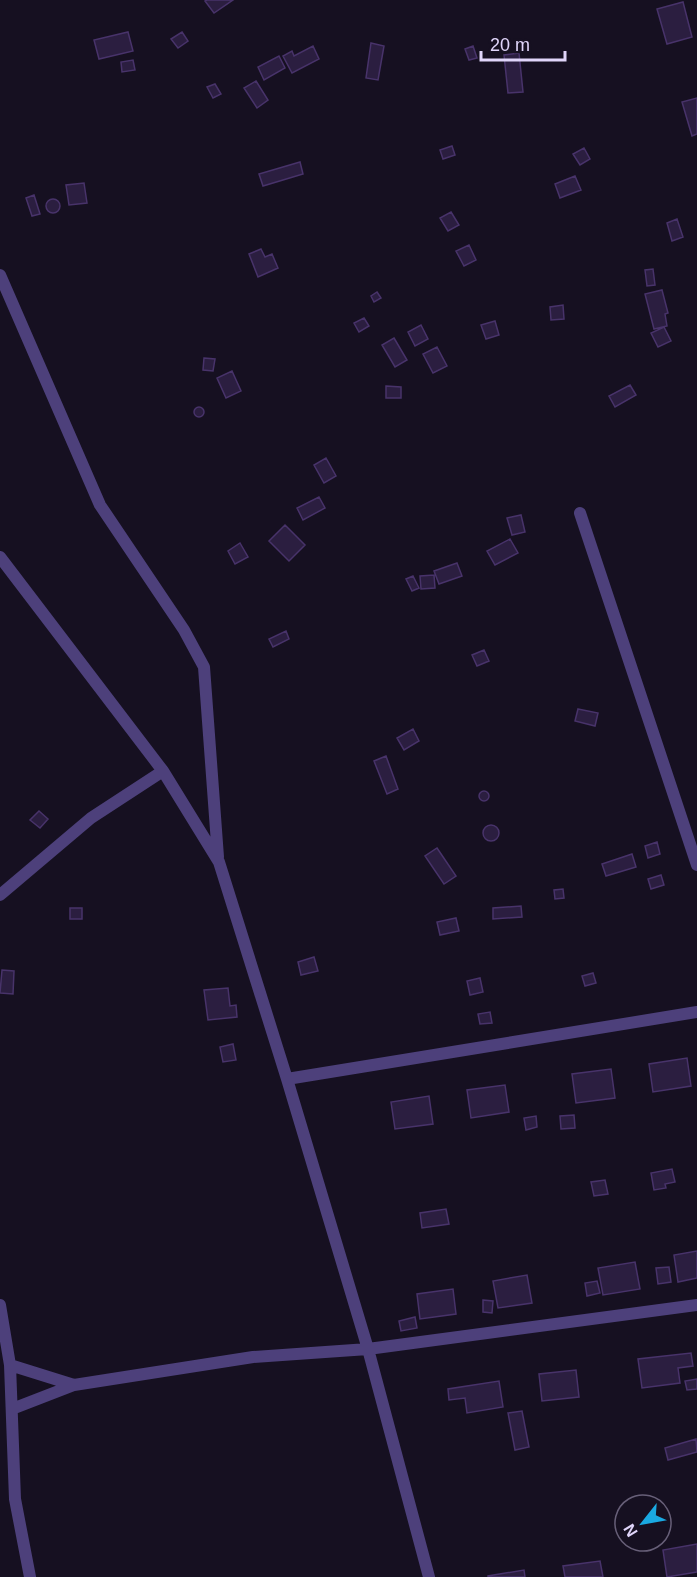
<svg xmlns="http://www.w3.org/2000/svg" width="697" height="1577" viewBox="0 0 697 1577" font-family="Helvetica,sans-serif">
<style>
.building{fill:#2b1e40;stroke:#48336a;stroke-width:1.5}
.lines{fill:none;stroke-linecap:round;stroke-linejoin:round}
.lane{stroke:#4d407b;stroke-width:12}
</style>
<rect width="100%" height="100%" fill="#161021"/>
<path class="building" d="M 207,0 L 233,0 L 214,13 L 205,1 Z
M 683,2 L 692,37 L 667,44 L 657,9 Z
M 128,32 L 133,51 L 99,59 L 94,40 Z
M 182,32 L 188,41 L 178,48 L 171,39 Z
M 371,43 L 384,46 L 378,80 L 366,78 Z
M 313,46 L 319,59 L 292,73 L 283,56 L 292,51 L 294,56 Z
M 473,46 L 477,58 L 469,60 L 465,49 Z
M 519,53 L 523,92 L 508,93 L 504,55 Z
M 279,56 L 285,68 L 264,80 L 258,67 Z
M 133,60 L 135,70 L 122,72 L 121,62 Z
M 256,81 L 268,100 L 257,108 L 244,88 Z
M 215,84 L 221,94 L 213,98 L 207,87 Z
M 697,98 L 697,134 L 692,136 L 682,102 Z
M 452,146 L 455,155 L 443,159 L 440,150 Z
M 584,148 L 590,159 L 580,165 L 573,154 Z
M 300,162 L 303,174 L 263,186 L 259,174 Z
M 575,176 L 581,190 L 560,198 L 555,184 Z
M 84,183 L 87,203 L 69,205 L 66,185 Z
M 34,195 L 40,214 L 32,216 L 26,198 Z
M46 206a7 7 0 1 1 14 0a7 7 0 1 1-14 0Z
M 451,212 L 459,225 L 448,231 L 440,218 Z
M 677,219 L 683,237 L 672,241 L 667,223 Z
M 469,245 L 476,260 L 464,266 L 456,251 Z
M 261,249 L 265,257 L 272,254 L 278,268 L 258,277 L 249,254 Z
M 653,269 L 655,285 L 647,286 L 645,270 Z
M 662,290 L 668,313 L 665,314 L 667,326 L 654,329 L 645,294 Z
M 377,292 L 381,298 L 374,302 L 371,296 Z
M 563,305 L 564,319 L 551,320 L 550,307 Z
M 364,318 L 369,326 L 359,332 L 354,323 Z
M 495,321 L 499,335 L 486,339 L 481,325 Z
M 421,325 L 428,339 L 415,346 L 408,332 Z
M 664,327 L 671,341 L 658,347 L 651,333 Z
M 394,338 L 407,360 L 395,367 L 382,345 Z
M 437,347 L 447,366 L 433,373 L 423,354 Z
M 204,358 L 215,359 L 213,371 L 203,370 Z
M 232,371 L 241,391 L 226,398 L 217,378 Z
M 630,385 L 636,395 L 615,407 L 609,396 Z
M 386,386 L 401,387 L 401,398 L 386,398 Z
M194 412a5 5 0 1 1 10 0a5 5 0 1 1-10 0Z
M 326,458 L 336,476 L 324,483 L 314,465 Z
M 319,497 L 325,508 L 303,520 L 297,508 Z
M 521,515 L 525,532 L 512,535 L 507,518 Z
M 285,525 L 305,545 L 289,561 L 269,541 Z
M 510,539 L 518,553 L 495,565 L 487,551 Z
M 240,543 L 248,557 L 235,564 L 228,551 Z
M 457,563 L 462,576 L 439,584 L 434,571 Z
M 434,575 L 435,588 L 421,589 L 420,576 Z
M 413,576 L 419,588 L 412,591 L 406,579 Z
M 286,631 L 289,639 L 273,647 L 269,639 Z
M 484,650 L 489,661 L 477,666 L 472,655 Z
M 578,709 L 598,713 L 595,726 L 575,721 Z
M 413,729 L 419,741 L 404,750 L 397,738 Z
M 386,756 L 398,789 L 387,794 L 374,761 Z
M479 796a5 5 0 1 1 10 0a5 5 0 1 1-10 0Z
M 39,811 L 48,819 L 40,828 L 30,820 Z
M483 833a8 8 0 1 1 16 0a8 8 0 1 1-16 0Z
M 657,842 L 660,854 L 648,858 L 645,846 Z
M 437,848 L 456,876 L 444,884 L 425,856 Z
M 632,854 L 636,867 L 606,876 L 602,864 Z
M 661,875 L 664,885 L 651,889 L 648,879 Z
M 563,889 L 564,898 L 555,899 L 554,890 Z
M 521,906 L 522,917 L 493,919 L 493,908 Z
M 70,908 L 82,908 L 82,919 L 70,919 Z
M 456,918 L 459,931 L 440,935 L 437,922 Z
M 314,957 L 318,971 L 301,975 L 298,962 Z
M 2,970 L 14,971 L 13,994 L 0,993 Z
M 593,973 L 596,983 L 585,986 L 582,976 Z
M 480,978 L 483,992 L 470,995 L 467,981 Z
M 228,988 L 230,1006 L 236,1005 L 237,1017 L 208,1020 L 204,990 Z
M 490,1012 L 492,1023 L 480,1024 L 478,1014 Z
M 233,1044 L 236,1060 L 223,1062 L 220,1047 Z
M 687,1058 L 691,1086 L 653,1092 L 649,1064 Z
M 611,1069 L 615,1098 L 576,1103 L 572,1074 Z
M 505,1085 L 509,1112 L 471,1118 L 467,1090 Z
M 429,1096 L 433,1124 L 395,1129 L 391,1102 Z
M 574,1115 L 575,1128 L 561,1129 L 560,1116 Z
M 536,1116 L 537,1127 L 526,1130 L 524,1118 Z
M 672,1169 L 675,1182 L 665,1184 L 666,1188 L 654,1190 L 651,1173 Z
M 605,1180 L 608,1194 L 594,1196 L 591,1182 Z
M 446,1209 L 449,1224 L 422,1228 L 420,1213 Z
M 697,1251 L 697,1278 L 678,1282 L 674,1255 Z
M 635,1262 L 640,1289 L 603,1295 L 598,1268 Z
M 669,1267 L 671,1282 L 658,1284 L 656,1268 Z
M 527,1275 L 532,1303 L 498,1308 L 493,1281 Z
M 597,1281 L 600,1293 L 587,1296 L 585,1283 Z
M 453,1289 L 456,1314 L 420,1319 L 417,1294 Z
M 483,1300 L 493,1301 L 492,1313 L 483,1312 Z
M 415,1317 L 417,1328 L 401,1331 L 399,1321 Z
M 691,1353 L 693,1366 L 678,1368 L 680,1383 L 642,1388 L 638,1359 Z
M 576,1370 L 579,1397 L 542,1401 L 539,1374 Z
M 697,1379 L 697,1389 L 687,1390 L 685,1381 Z
M 499,1381 L 503,1407 L 467,1413 L 465,1398 L 449,1400 L 448,1389 Z
M 522,1411 L 529,1447 L 515,1450 L 508,1413 Z
M 696,1439 L 697,1452 L 668,1460 L 665,1448 Z
M 697,1544 L 697,1572 L 667,1577 L 663,1550 Z
M 600,1561 L 603,1577 L 565,1577 L 563,1566 Z
M 524,1570 L 525,1577 L 488,1577 L 488,1576 Z"/>
<g class="lines">
<path class="lane" d="M 0,275 L 100,505 L 184,630 L 204,667 L 218,857
M 580,513 L 697,865
M 0,557 L 163,771 L 219,862 L 287,1079 L 368,1349 L 429,1577
M 0,895 L 91,818 L 163,771
M 287,1079 L 697,1012
M 0,1305 L 10,1365 L 15,1499 L 30,1577
M 10,1365 L 74,1385
M 12,1409 L 74,1385 L 253,1357 L 368,1349 L 697,1305"/>
</g>
<g transform="translate(643 1523) rotate(239)"><circle r="28" fill="#161021" stroke="#675f78" stroke-width="1.5"/>
<path d="M0-4.5L10 22L0 15L-10 22Z" fill="#1aa9e2"/>
<text y="-9" font-size="16" font-weight="bold" text-anchor="middle" fill="#e0d5fa">N</text>
</g>
<path d="M481 51v9h84v-9" fill="none" stroke="#e0d5fa" stroke-width="3"/>
<text x="490" y="51" font-size="18" fill="#e0d5fa" stroke="#161021" stroke-width="4.5" paint-order="stroke">20 m</text>
</svg>
